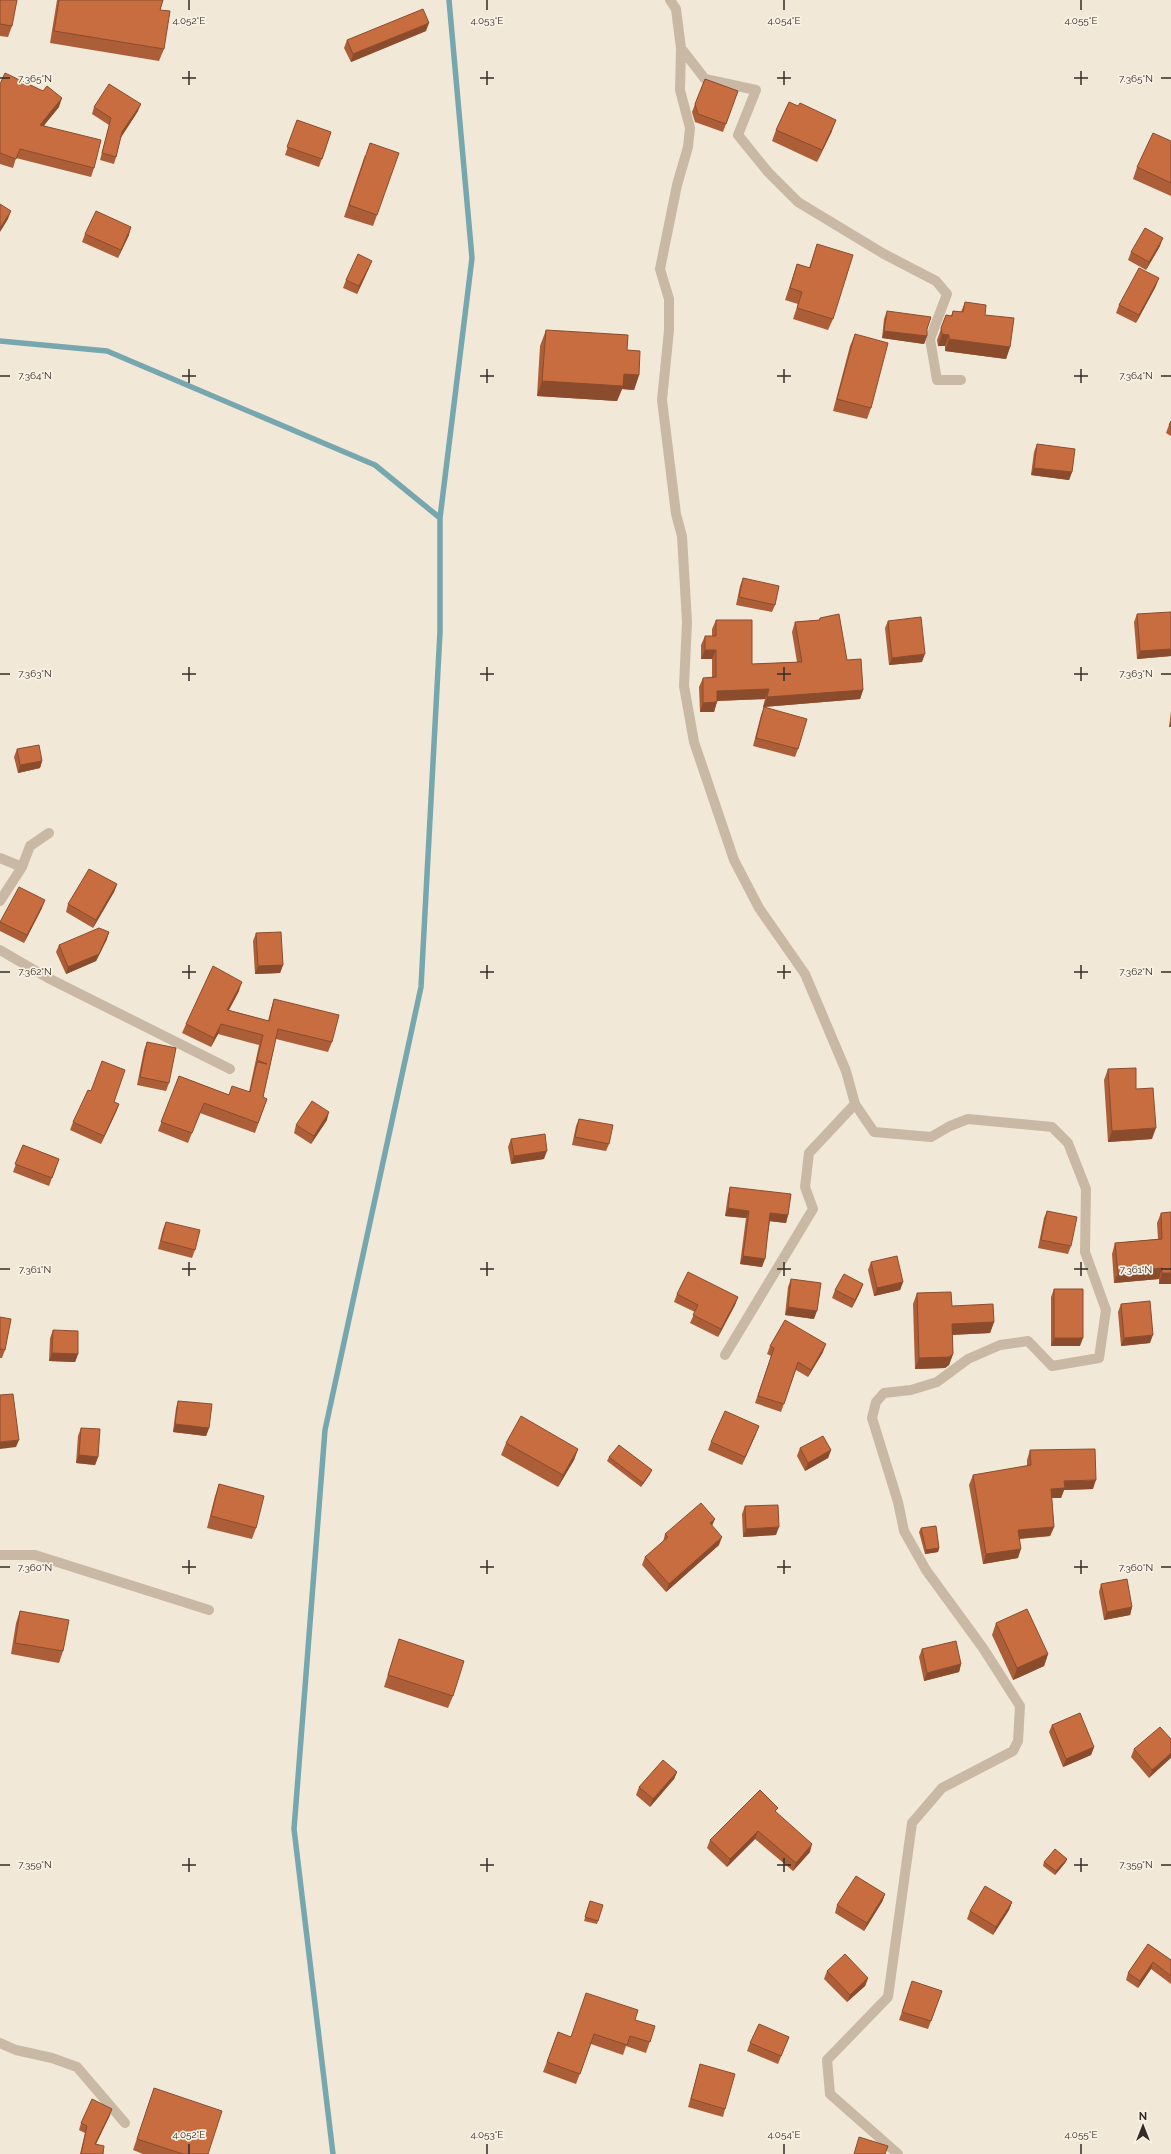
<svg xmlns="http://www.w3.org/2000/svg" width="1171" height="2154" viewBox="0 0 1171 2154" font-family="Raleway,sans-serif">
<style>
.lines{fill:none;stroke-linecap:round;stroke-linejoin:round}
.stream{stroke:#77a7ae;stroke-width:5.5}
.minor{stroke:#c9b8a4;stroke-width:10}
.wall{fill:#ab5e37}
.shaded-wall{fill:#8b4c2d}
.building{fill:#c76d40;stroke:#8b4c2d}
.ticks{fill:none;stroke:#342c26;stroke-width:1.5}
.ticks-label{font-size:10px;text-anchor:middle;fill:#342c26;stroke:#f9f1e4;stroke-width:3.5;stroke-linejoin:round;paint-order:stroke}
</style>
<rect width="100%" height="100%" fill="#f1e8d8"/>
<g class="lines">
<path class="stream" d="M 0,341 L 107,351 L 375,465 L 440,518
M 333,2154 L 294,1829 L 325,1430 L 421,987 L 440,632 L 440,518 L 472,258 L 449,0"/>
<path class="minor" d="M 670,0 L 676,9 L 681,48 L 680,90 L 690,128 L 688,147 L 677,185 L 660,269 L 669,299 L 669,330 L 662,400 L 676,514 L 682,536 L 687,622 L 684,686 L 694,742 L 734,860 L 759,908 L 805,974 L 846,1071 L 855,1104 L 874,1132 L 931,1137 L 950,1126 L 968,1119 L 1052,1127 L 1068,1143 L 1086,1189 L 1085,1252 L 1106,1310 L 1099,1358 L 1052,1366 L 1028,1341 L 1000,1345 L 968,1359 L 937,1382 L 911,1390 L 884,1393 L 876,1402 L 872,1418 L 898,1502 L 904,1531 L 926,1570 L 983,1648 L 1020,1706 L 1018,1741 L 1013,1751 L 942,1788 L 912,1823 L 888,1997 L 827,2060 L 830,2094 L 898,2154
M 681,48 L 705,79 L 756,90 L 738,135 L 768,172 L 798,202 L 884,254 L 936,281 L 947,294 L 930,339 L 937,380 L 961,380
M 0,858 L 22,867 L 30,846 L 49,833
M 0,901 L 22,867
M 0,950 L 48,978 L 230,1069
M 725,1355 L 813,1209 L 805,1187 L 809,1153 L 855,1104
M 0,1555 L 35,1555 L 209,1610
M 0,2043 L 16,2050 L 52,2058 L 77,2067 L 125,2123"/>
</g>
<path class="wall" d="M 0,0 L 12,26 L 8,37 L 0,36 Z
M 57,0 L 163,0 L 160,10 L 164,49 L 159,61 L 50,43 Z
M 426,31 L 351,62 L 344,48 L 347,40 Z
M 705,79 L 738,91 L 723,132 L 695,122 L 692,112 Z
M 0,84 L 59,107 L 44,125 L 94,168 L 91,177 L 16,158 L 13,168 L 0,164 Z
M 798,106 L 832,131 L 817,162 L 772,141 L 776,130 Z
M 94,107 L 138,111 L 121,137 L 116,157 L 114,164 L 100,160 L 109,125 L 92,114 Z
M 297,120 L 331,132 L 319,167 L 285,155 Z
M 1171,141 L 1171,196 L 1133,179 L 1137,167 Z
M 365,155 L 377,215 L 373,226 L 344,217 Z
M 85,234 L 129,235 L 118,258 L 82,242 Z
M 817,244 L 833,319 L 828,330 L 793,319 L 798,304 L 785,300 L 797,264 L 809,268 Z
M 1160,246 L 1146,270 L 1128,260 L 1131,252 Z
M 369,268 L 357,294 L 343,288 L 346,280 Z
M 1156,286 L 1136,323 L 1116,313 L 1119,305 Z
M 965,302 L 985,315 L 1010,347 L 1006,359 L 945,351 L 945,346 L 938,346 L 937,340 L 946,315 L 951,316 L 953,311 L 961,312 Z
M 887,311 L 927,329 L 927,336 L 924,344 L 882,338 L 884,319 Z
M 546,330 L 627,350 L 639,375 L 634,390 L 622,389 L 617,401 L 537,396 L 540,346 Z
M 855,334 L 871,408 L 867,419 L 833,411 L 850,346 Z
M 1171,421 L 1171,436 L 1166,433 L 1169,425 Z
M 1037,444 L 1072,472 L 1069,480 L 1031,475 L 1034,452 Z
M 743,578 L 775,605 L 772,612 L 736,605 L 740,586 Z
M 1137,614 L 1171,616 L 1171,656 L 1137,659 L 1134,622 Z
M 820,618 L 847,660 L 863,690 L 860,699 L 763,707 L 765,699 L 717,701 L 714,712 L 700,712 L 699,687 L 703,678 L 712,677 L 712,659 L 701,659 L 701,645 L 705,636 L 712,636 L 712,629 L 716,620 L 752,664 L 797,662 L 792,632 L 795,622 L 819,620 Z
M 888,621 L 922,662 L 889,665 L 885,628 Z
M 764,707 L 798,749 L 795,757 L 753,746 L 761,715 Z
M 1171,711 L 1171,727 L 1169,727 Z
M 17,749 L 42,761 L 40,768 L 18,773 L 14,757 Z
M 117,884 L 114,892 L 93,928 L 66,912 L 68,904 Z
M 42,908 L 24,943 L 0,931 L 0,922 Z
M 256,933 L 283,965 L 280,973 L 255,974 L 253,941 Z
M 107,939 L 96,961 L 66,974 L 56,952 L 59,945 Z
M 239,991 L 229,1010 L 268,1021 L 271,1009 L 274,999 L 332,1042 L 328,1052 L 276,1039 L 263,1097 L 267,1099 L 255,1133 L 200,1113 L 188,1143 L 158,1131 L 179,1076 L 229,1095 L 249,1092 L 259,1045 L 218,1034 L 211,1047 L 182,1033 L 186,1024 Z
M 147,1042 L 169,1083 L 166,1091 L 137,1085 L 144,1050 Z
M 1108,1069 L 1136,1089 L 1152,1139 L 1108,1142 L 1104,1080 Z
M 119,1104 L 116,1112 L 101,1144 L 70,1130 L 73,1122 Z
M 579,1119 L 609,1144 L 606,1151 L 572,1145 L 576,1126 Z
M 327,1120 L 311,1144 L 294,1133 L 296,1125 Z
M 511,1139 L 544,1159 L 511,1164 L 508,1147 Z
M 23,1145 L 59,1159 L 49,1186 L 13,1172 Z
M 730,1187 L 788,1215 L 786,1223 L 770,1221 L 762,1267 L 740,1264 L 746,1218 L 725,1216 L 728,1195 Z
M 1047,1211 L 1071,1246 L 1068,1254 L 1038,1248 L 1044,1218 Z
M 1161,1213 L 1171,1284 L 1159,1284 L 1159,1279 L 1114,1283 L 1112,1254 L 1115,1243 L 1158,1239 L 1157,1223 Z
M 166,1222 L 195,1250 L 192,1258 L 158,1249 L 163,1229 Z
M 871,1262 L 903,1282 L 900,1290 L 874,1296 L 868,1270 Z
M 791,1279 L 814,1319 L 785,1315 L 788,1287 Z
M 863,1284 L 860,1292 L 852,1308 L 832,1298 L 835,1290 Z
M 1054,1289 L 1080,1346 L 1051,1346 L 1051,1297 Z
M 917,1293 L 994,1322 L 990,1333 L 952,1335 L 953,1354 L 949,1365 L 945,1368 L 915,1369 L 913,1304 Z
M 677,1294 L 738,1297 L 735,1305 L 718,1337 L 690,1323 L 695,1312 L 674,1302 Z
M 1121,1304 L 1150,1343 L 1121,1346 L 1118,1312 Z
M 0,1317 L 5,1350 L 2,1358 L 0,1358 Z
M 53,1330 L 78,1354 L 75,1362 L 49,1361 L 50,1338 Z
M 770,1346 L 823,1352 L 808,1377 L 796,1370 L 781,1412 L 755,1403 L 771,1356 L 767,1354 Z
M 178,1401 L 209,1428 L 206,1436 L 173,1432 L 176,1408 Z
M 81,1428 L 98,1457 L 95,1465 L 76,1463 L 78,1436 Z
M 756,1434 L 742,1465 L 708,1450 L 711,1442 Z
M 506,1443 L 578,1449 L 574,1460 L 558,1487 L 501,1455 Z
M 800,1448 L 831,1450 L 828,1458 L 805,1471 L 797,1456 Z
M 1030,1450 L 1093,1489 L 1064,1490 L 1061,1498 L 1052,1498 L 1054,1527 L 1050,1536 L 1020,1539 L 1018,1558 L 983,1564 L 969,1485 L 973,1475 L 1027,1466 L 1027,1460 Z
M 609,1457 L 650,1474 L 641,1487 L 607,1461 Z
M 219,1484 L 256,1528 L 252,1539 L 207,1528 L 215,1496 Z
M 745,1506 L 776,1535 L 743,1537 L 742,1514 Z
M 712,1526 L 719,1545 L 666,1592 L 642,1565 L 645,1557 L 663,1542 L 665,1534 Z
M 921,1528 L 939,1548 L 938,1552 L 925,1554 L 919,1532 Z
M 1101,1584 L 1132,1607 L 1130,1615 L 1104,1620 L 1099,1592 Z
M 20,1611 L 63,1651 L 59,1663 L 11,1654 L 16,1623 Z
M 996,1623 L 1048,1654 L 1044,1666 L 1013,1680 L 992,1635 Z
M 399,1639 L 453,1696 L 448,1708 L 384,1687 Z
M 922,1649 L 961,1664 L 959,1672 L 924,1681 L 919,1657 Z
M 1052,1725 L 1094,1747 L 1091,1755 L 1063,1767 L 1049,1732 Z
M 1171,1739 L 1149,1778 L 1131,1757 L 1134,1749 Z
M 677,1772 L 674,1779 L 650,1807 L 636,1795 L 639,1787 Z
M 776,1812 L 810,1852 L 793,1871 L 755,1839 L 727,1867 L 707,1848 L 710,1840 Z
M 1067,1859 L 1065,1863 L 1055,1875 L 1043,1866 L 1044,1862 Z
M 885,1894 L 882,1902 L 864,1931 L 835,1913 L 837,1905 Z
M 590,1901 L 598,1921 L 597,1924 L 584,1921 Z
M 1012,1902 L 1009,1910 L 993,1935 L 967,1919 L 970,1911 Z
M 1148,1944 L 1171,1960 L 1171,1984 L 1151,1969 L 1138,1988 L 1126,1980 L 1128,1973 Z
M 827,1971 L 868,1978 L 865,1986 L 847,2002 L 824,1979 Z
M 910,1989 L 942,1991 L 928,2029 L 899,2020 Z
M 635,2020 L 655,2026 L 646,2053 L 626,2046 L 623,2055 L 591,2044 L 576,2084 L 543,2072 L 558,2032 L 570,2037 Z
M 789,2037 L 778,2064 L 747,2051 L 750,2043 Z
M 700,2064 L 725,2109 L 723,2117 L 688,2107 L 698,2072 Z
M 150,2100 L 208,2154 L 143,2154 L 133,2150 Z
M 110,2115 L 96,2144 L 103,2154 L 80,2154 L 85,2133 L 79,2130 L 81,2123 Z"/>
<path class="shaded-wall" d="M 429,23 L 426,31 L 351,62 L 353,54 Z
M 62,98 L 59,107 L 37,134 L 40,125 Z
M 141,104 L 138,111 L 120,139 L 122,132 Z
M 836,120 L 832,131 L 817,162 L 822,150 Z
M 11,211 L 8,219 L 0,232 L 0,228 Z
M 131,227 L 129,235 L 118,258 L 121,250 Z
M 1163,238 L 1160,246 L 1146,270 L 1149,262 Z
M 372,261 L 369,268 L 357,294 L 359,286 Z
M 1159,278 L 1156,286 L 1136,323 L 1139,315 Z
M 884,331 L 927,336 L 924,344 L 882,338 Z
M 942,334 L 949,335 L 945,346 L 938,346 Z
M 949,339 L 1010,347 L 1006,359 L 945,351 Z
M 624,374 L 639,375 L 634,390 L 622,389 L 617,401 L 537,396 L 542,381 Z
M 1034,468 L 1072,472 L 1069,480 L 1031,475 Z
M 1171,649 L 1171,656 L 1137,659 L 1140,651 Z
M 705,650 L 716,650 L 712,659 L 701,659 Z
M 925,654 L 922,662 L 889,665 L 892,658 Z
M 769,689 L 765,699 L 714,701 L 717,691 Z
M 863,690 L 860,699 L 763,707 L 767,697 Z
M 717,702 L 714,712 L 700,712 L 703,703 Z
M 1171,721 L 1171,727 L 1169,727 Z
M 42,761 L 40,768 L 18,773 L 20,765 Z
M 117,884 L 114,892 L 93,928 L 96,920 Z
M 45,900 L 42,908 L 24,943 L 27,935 Z
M 109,932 L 107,939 L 96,961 L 66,974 L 68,967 Z
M 283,965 L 280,973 L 255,974 L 258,966 Z
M 242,982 L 239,991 L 224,1019 L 227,1010 Z
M 221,1024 L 218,1034 L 211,1047 L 214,1038 Z
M 119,1104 L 116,1112 L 101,1144 L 104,1136 Z
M 329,1112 L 327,1120 L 311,1144 L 314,1136 Z
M 1156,1128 L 1152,1139 L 1108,1142 L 1112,1131 Z
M 547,1151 L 544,1159 L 511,1164 L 514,1156 Z
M 728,1208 L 749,1211 L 746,1218 L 725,1216 Z
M 770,1213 L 788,1215 L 786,1223 L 768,1221 Z
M 743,1256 L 765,1259 L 762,1267 L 740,1264 Z
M 1162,1268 L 1159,1279 L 1114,1283 L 1118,1273 Z
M 1162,1273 L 1171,1273 L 1171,1284 L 1159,1284 Z
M 903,1282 L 900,1290 L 874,1296 L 877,1288 Z
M 863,1284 L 860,1292 L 852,1308 L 855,1300 Z
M 738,1297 L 735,1305 L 718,1337 L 721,1329 Z
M 788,1307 L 817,1311 L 814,1319 L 785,1315 Z
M 994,1322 L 990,1333 L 948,1335 L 952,1324 Z
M 1153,1335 L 1150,1343 L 1121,1346 L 1124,1338 Z
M 1054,1338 L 1083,1338 L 1080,1346 L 1051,1346 Z
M 826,1344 L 823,1352 L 808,1377 L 811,1370 Z
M 52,1353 L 78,1354 L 75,1362 L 49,1361 Z
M 953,1354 L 949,1365 L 945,1368 L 915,1369 L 919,1358 Z
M 175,1424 L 209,1428 L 206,1436 L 173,1432 Z
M 759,1426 L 756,1434 L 742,1465 L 745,1457 Z
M 19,1440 L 16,1447 L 0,1449 L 0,1442 Z
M 578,1449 L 574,1460 L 558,1487 L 563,1475 Z
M 831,1450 L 828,1458 L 805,1471 L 808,1463 Z
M 79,1455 L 98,1457 L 95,1465 L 76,1463 Z
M 652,1470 L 650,1474 L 641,1487 L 643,1483 Z
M 1096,1480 L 1093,1489 L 1064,1490 L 1061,1498 L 1048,1498 L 1051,1489 L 1064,1481 Z
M 715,1519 L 712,1526 L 710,1523 Z
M 779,1527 L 776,1535 L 743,1537 L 746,1529 Z
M 1054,1527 L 1050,1536 L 1014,1539 L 1018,1530 Z
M 722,1537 L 719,1545 L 666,1592 L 669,1584 Z
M 939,1548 L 938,1552 L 925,1554 L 926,1550 Z
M 1021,1549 L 1018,1558 L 983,1564 L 986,1554 Z
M 1132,1607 L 1130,1615 L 1104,1620 L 1107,1612 Z
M 1048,1654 L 1044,1666 L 1013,1680 L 1017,1668 Z
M 961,1664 L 959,1672 L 924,1681 L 927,1673 Z
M 1094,1747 L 1091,1755 L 1063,1767 L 1066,1759 Z
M 1171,1753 L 1171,1758 L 1149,1778 L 1152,1770 Z
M 677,1772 L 674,1779 L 650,1807 L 653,1799 Z
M 758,1831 L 755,1839 L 727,1867 L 730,1859 Z
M 812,1844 L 810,1852 L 793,1871 L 796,1863 Z
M 1067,1859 L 1065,1863 L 1055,1875 L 1056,1871 Z
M 885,1894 L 882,1902 L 864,1931 L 867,1923 Z
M 1012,1902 L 1009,1910 L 993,1935 L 996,1927 Z
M 1153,1962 L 1151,1969 L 1138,1988 L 1140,1981 Z
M 868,1978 L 865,1986 L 847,2002 L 850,1995 Z
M 112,2109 L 110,2115 L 93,2150 L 95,2144 Z"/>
<path class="building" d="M 0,0 L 17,0 L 12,26 L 0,24 Z
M 59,0 L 163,0 L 160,10 L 170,11 L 164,49 L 54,31 Z
M 423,9 L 429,23 L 353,54 L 347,40 Z
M 5,73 L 43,91 L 47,86 L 62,98 L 40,125 L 101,140 L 94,168 L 20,149 L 16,159 L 0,153 L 0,84 Z
M 705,79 L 738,91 L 726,124 L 698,114 L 695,104 Z
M 109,84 L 141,104 L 122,132 L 116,157 L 102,153 L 111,118 L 94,107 Z
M 789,102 L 798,106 L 800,103 L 836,120 L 822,150 L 776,130 Z
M 297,120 L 331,132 L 322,159 L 287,147 Z
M 1153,133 L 1171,141 L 1171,183 L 1137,167 Z
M 370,143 L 399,153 L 377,215 L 349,205 Z
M 0,204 L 11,211 L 0,228 Z
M 96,211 L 131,227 L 121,250 L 85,234 Z
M 1145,228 L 1163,238 L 1149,262 L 1131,252 Z
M 817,244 L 853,255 L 833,319 L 797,308 L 802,292 L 790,288 L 797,264 L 810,268 Z
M 358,254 L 372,261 L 359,286 L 346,280 Z
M 1139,268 L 1159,278 L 1139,315 L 1119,305 Z
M 965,302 L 986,305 L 985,315 L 1014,318 L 1010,347 L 949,339 L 949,335 L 942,334 L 941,328 L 946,315 L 952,316 L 953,311 L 963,312 Z
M 887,311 L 931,317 L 927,329 L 927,336 L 884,331 Z
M 546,330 L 628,335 L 627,350 L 640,351 L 639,375 L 624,374 L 623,386 L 542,381 Z
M 855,334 L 888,343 L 871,408 L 837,399 Z
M 1171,421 L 1171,427 L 1169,425 Z
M 1037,444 L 1075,449 L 1072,472 L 1034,468 Z
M 743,578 L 779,586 L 775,605 L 739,597 Z
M 1171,612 L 1171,649 L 1140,651 L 1137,614 Z
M 839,614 L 847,660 L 861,659 L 863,690 L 767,697 L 769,689 L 717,691 L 717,702 L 703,703 L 703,678 L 716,677 L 716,650 L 705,650 L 705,636 L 716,636 L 716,620 L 752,620 L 752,664 L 802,662 L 795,622 L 820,620 L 820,618 Z
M 921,617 L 925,654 L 892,658 L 888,621 Z
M 764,707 L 807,719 L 798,749 L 756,738 Z
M 39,745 L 42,761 L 20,765 L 17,749 Z
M 89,869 L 117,884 L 96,920 L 68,904 Z
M 19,887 L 45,900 L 27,935 L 0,922 Z
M 99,928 L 109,932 L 99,954 L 68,967 L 59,945 Z
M 281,932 L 283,965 L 258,966 L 256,933 Z
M 213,966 L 242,982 L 227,1010 L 269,1021 L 274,999 L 339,1015 L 332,1042 L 278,1029 L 263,1097 L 267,1099 L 258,1123 L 204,1103 L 192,1133 L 161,1122 L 179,1076 L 229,1095 L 232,1086 L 250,1092 L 257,1062 L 267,1064 L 257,1060 L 263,1035 L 221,1024 L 214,1038 L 186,1024 Z
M 147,1042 L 176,1048 L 169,1083 L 140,1077 Z
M 102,1061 L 125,1070 L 114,1102 L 119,1104 L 104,1136 L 73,1122 L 88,1090 L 91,1091 Z
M 1136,1068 L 1136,1089 L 1153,1088 L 1156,1128 L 1112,1131 L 1108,1069 Z
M 312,1101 L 329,1112 L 314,1136 L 296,1125 Z
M 579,1119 L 613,1125 L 609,1144 L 575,1137 Z
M 545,1134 L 547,1151 L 514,1156 L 511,1139 Z
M 23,1145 L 59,1159 L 52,1178 L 15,1164 Z
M 730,1187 L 791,1194 L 788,1215 L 770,1213 L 765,1259 L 743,1256 L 749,1211 L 728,1208 Z
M 1047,1211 L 1077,1217 L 1071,1246 L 1041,1240 Z
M 1171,1212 L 1171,1273 L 1162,1273 L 1162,1268 L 1118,1273 L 1115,1243 L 1162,1239 L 1161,1213 Z
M 166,1222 L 200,1230 L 195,1250 L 161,1241 Z
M 897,1256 L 903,1282 L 877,1288 L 871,1262 Z
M 688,1272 L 738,1297 L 721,1329 L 693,1315 L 698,1305 L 677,1294 Z
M 844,1274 L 863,1284 L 855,1300 L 835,1290 Z
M 791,1279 L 821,1283 L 817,1311 L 788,1307 Z
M 1054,1289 L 1083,1289 L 1083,1338 L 1054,1338 Z
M 951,1292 L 952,1306 L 993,1304 L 994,1322 L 952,1324 L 953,1354 L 949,1357 L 919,1358 L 917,1293 Z
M 1150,1301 L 1153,1335 L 1124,1338 L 1121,1304 Z
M 0,1317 L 11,1319 L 5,1350 L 0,1349 Z
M 785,1320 L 826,1344 L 811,1370 L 798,1362 L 784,1404 L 758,1396 L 774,1348 L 770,1346 Z
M 53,1330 L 78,1331 L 78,1354 L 52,1353 Z
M 13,1394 L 19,1440 L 0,1442 L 0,1395 Z
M 178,1401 L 212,1404 L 209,1428 L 175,1424 Z
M 725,1411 L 759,1426 L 745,1457 L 711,1442 Z
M 521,1416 L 578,1449 L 563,1475 L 506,1443 Z
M 81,1428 L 100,1429 L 98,1457 L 79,1455 Z
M 823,1436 L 831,1450 L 808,1463 L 800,1448 Z
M 619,1445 L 652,1470 L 643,1483 L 609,1457 Z
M 1095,1449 L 1096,1480 L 1064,1481 L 1065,1488 L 1051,1489 L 1054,1527 L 1018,1530 L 1021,1549 L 986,1554 L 973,1475 L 1031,1465 L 1030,1450 Z
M 219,1484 L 264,1496 L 256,1528 L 211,1516 Z
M 701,1503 L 715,1519 L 710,1523 L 722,1537 L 669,1584 L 645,1557 L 668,1537 L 665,1534 Z
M 778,1505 L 779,1527 L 746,1529 L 745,1506 Z
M 936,1526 L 939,1548 L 926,1550 L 921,1528 Z
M 1127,1579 L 1132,1607 L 1107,1612 L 1101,1584 Z
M 1027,1609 L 1048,1654 L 1017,1668 L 996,1623 Z
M 20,1611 L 69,1620 L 63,1651 L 15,1643 Z
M 399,1639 L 464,1661 L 453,1696 L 388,1675 Z
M 956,1641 L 961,1664 L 927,1673 L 922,1649 Z
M 1080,1713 L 1094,1747 L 1066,1759 L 1052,1725 Z
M 1160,1727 L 1171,1739 L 1171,1753 L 1152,1770 L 1134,1749 Z
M 663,1760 L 677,1772 L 653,1799 L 639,1787 Z
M 760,1790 L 778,1808 L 775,1811 L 812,1844 L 796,1863 L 758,1831 L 730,1859 L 710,1840 Z
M 1055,1849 L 1067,1859 L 1056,1871 L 1044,1862 Z
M 856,1876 L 885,1894 L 867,1923 L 837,1905 Z
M 985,1886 L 1012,1902 L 996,1927 L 970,1911 Z
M 590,1901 L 603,1905 L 598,1921 L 585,1917 Z
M 1148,1944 L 1171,1960 L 1171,1976 L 1153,1962 L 1140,1981 L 1128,1973 Z
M 845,1954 L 868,1978 L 850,1995 L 827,1971 Z
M 912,1981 L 942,1991 L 931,2021 L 902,2012 Z
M 586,1993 L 638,2010 L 635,2020 L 655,2026 L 650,2042 L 630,2036 L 627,2045 L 594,2034 L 580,2074 L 547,2062 L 558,2032 L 571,2037 Z
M 759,2024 L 789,2037 L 781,2056 L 750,2043 Z
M 700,2064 L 735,2074 L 725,2109 L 691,2099 Z
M 154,2088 L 222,2111 L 208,2154 L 183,2154 L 137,2139 Z
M 92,2099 L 112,2109 L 95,2144 L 104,2146 L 103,2154 L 81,2154 L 87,2126 L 81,2123 Z
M 859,2137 L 888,2146 L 885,2154 L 854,2154 Z"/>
<path class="ticks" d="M 189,0 L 189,10M 487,0 L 487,10M 784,0 L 784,10M 1081,0 L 1081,10M 189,71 L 189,85M 487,71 L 487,85M 784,71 L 784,85M 1081,71 L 1081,85M 0,78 L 10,78M 182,78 L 196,78M 480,78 L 494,78M 777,78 L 791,78M 1074,78 L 1088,78M 1161,78 L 1171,78M 189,369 L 189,383M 487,369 L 487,383M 784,369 L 784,383M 1081,369 L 1081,383M 0,376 L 10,376M 182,376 L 196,376M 480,376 L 494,376M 777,376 L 791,376M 1074,376 L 1088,376M 1161,376 L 1171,376M 189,667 L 189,681M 487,667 L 487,681M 784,667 L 784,681M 1081,667 L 1081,681M 0,674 L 10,674M 182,674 L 196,674M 480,674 L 494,674M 777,674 L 791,674M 1074,674 L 1088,674M 1161,674 L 1171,674M 189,965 L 189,979M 487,965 L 487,979M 784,965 L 784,979M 1081,965 L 1081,979M 0,972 L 10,972M 182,972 L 196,972M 480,972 L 494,972M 777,972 L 791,972M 1074,972 L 1088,972M 1161,972 L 1171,972M 189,1262 L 189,1276M 487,1262 L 487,1276M 784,1262 L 784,1276M 1081,1262 L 1081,1276M 0,1269 L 10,1269M 182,1269 L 196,1269M 480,1269 L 494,1269M 777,1269 L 791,1269M 1074,1269 L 1088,1269M 1161,1269 L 1171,1269M 189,1560 L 189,1574M 487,1560 L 487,1574M 784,1560 L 784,1574M 1081,1560 L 1081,1574M 0,1567 L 10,1567M 182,1567 L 196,1567M 480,1567 L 494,1567M 777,1567 L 791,1567M 1074,1567 L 1088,1567M 1161,1567 L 1171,1567M 189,1858 L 189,1872M 487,1858 L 487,1872M 784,1858 L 784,1872M 1081,1858 L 1081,1872M 0,1865 L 10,1865M 182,1865 L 196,1865M 480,1865 L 494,1865M 777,1865 L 791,1865M 1074,1865 L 1088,1865M 1161,1865 L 1171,1865M 189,2144 L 189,2154M 487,2144 L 487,2154M 784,2144 L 784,2154M 1081,2144 L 1081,2154"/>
<g class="ticks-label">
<text x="189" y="24">4.052°E</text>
<text x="487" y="24">4.053°E</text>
<text x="784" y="24">4.054°E</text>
<text x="1081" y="24">4.055°E</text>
<text x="35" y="82">7.365°N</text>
<text x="1136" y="82">7.365°N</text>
<text x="35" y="379">7.364°N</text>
<text x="1136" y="379">7.364°N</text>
<text x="35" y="677">7.363°N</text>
<text x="1136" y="677">7.363°N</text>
<text x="35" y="975">7.362°N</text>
<text x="1136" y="975">7.362°N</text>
<text x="35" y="1273">7.361°N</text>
<text x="1136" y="1273">7.361°N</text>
<text x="35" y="1571">7.360°N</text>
<text x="1136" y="1571">7.360°N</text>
<text x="35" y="1868">7.359°N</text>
<text x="1136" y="1868">7.359°N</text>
<text x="189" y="2138">4.052°E</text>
<text x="487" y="2138">4.053°E</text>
<text x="784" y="2138">4.054°E</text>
<text x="1081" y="2138">4.055°E</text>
</g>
<g transform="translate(1143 2126)" stroke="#f9f1e4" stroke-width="3" paint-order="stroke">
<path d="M0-3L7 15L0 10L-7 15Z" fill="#342c26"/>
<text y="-6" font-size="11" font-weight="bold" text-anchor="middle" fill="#342c26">N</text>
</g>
</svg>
